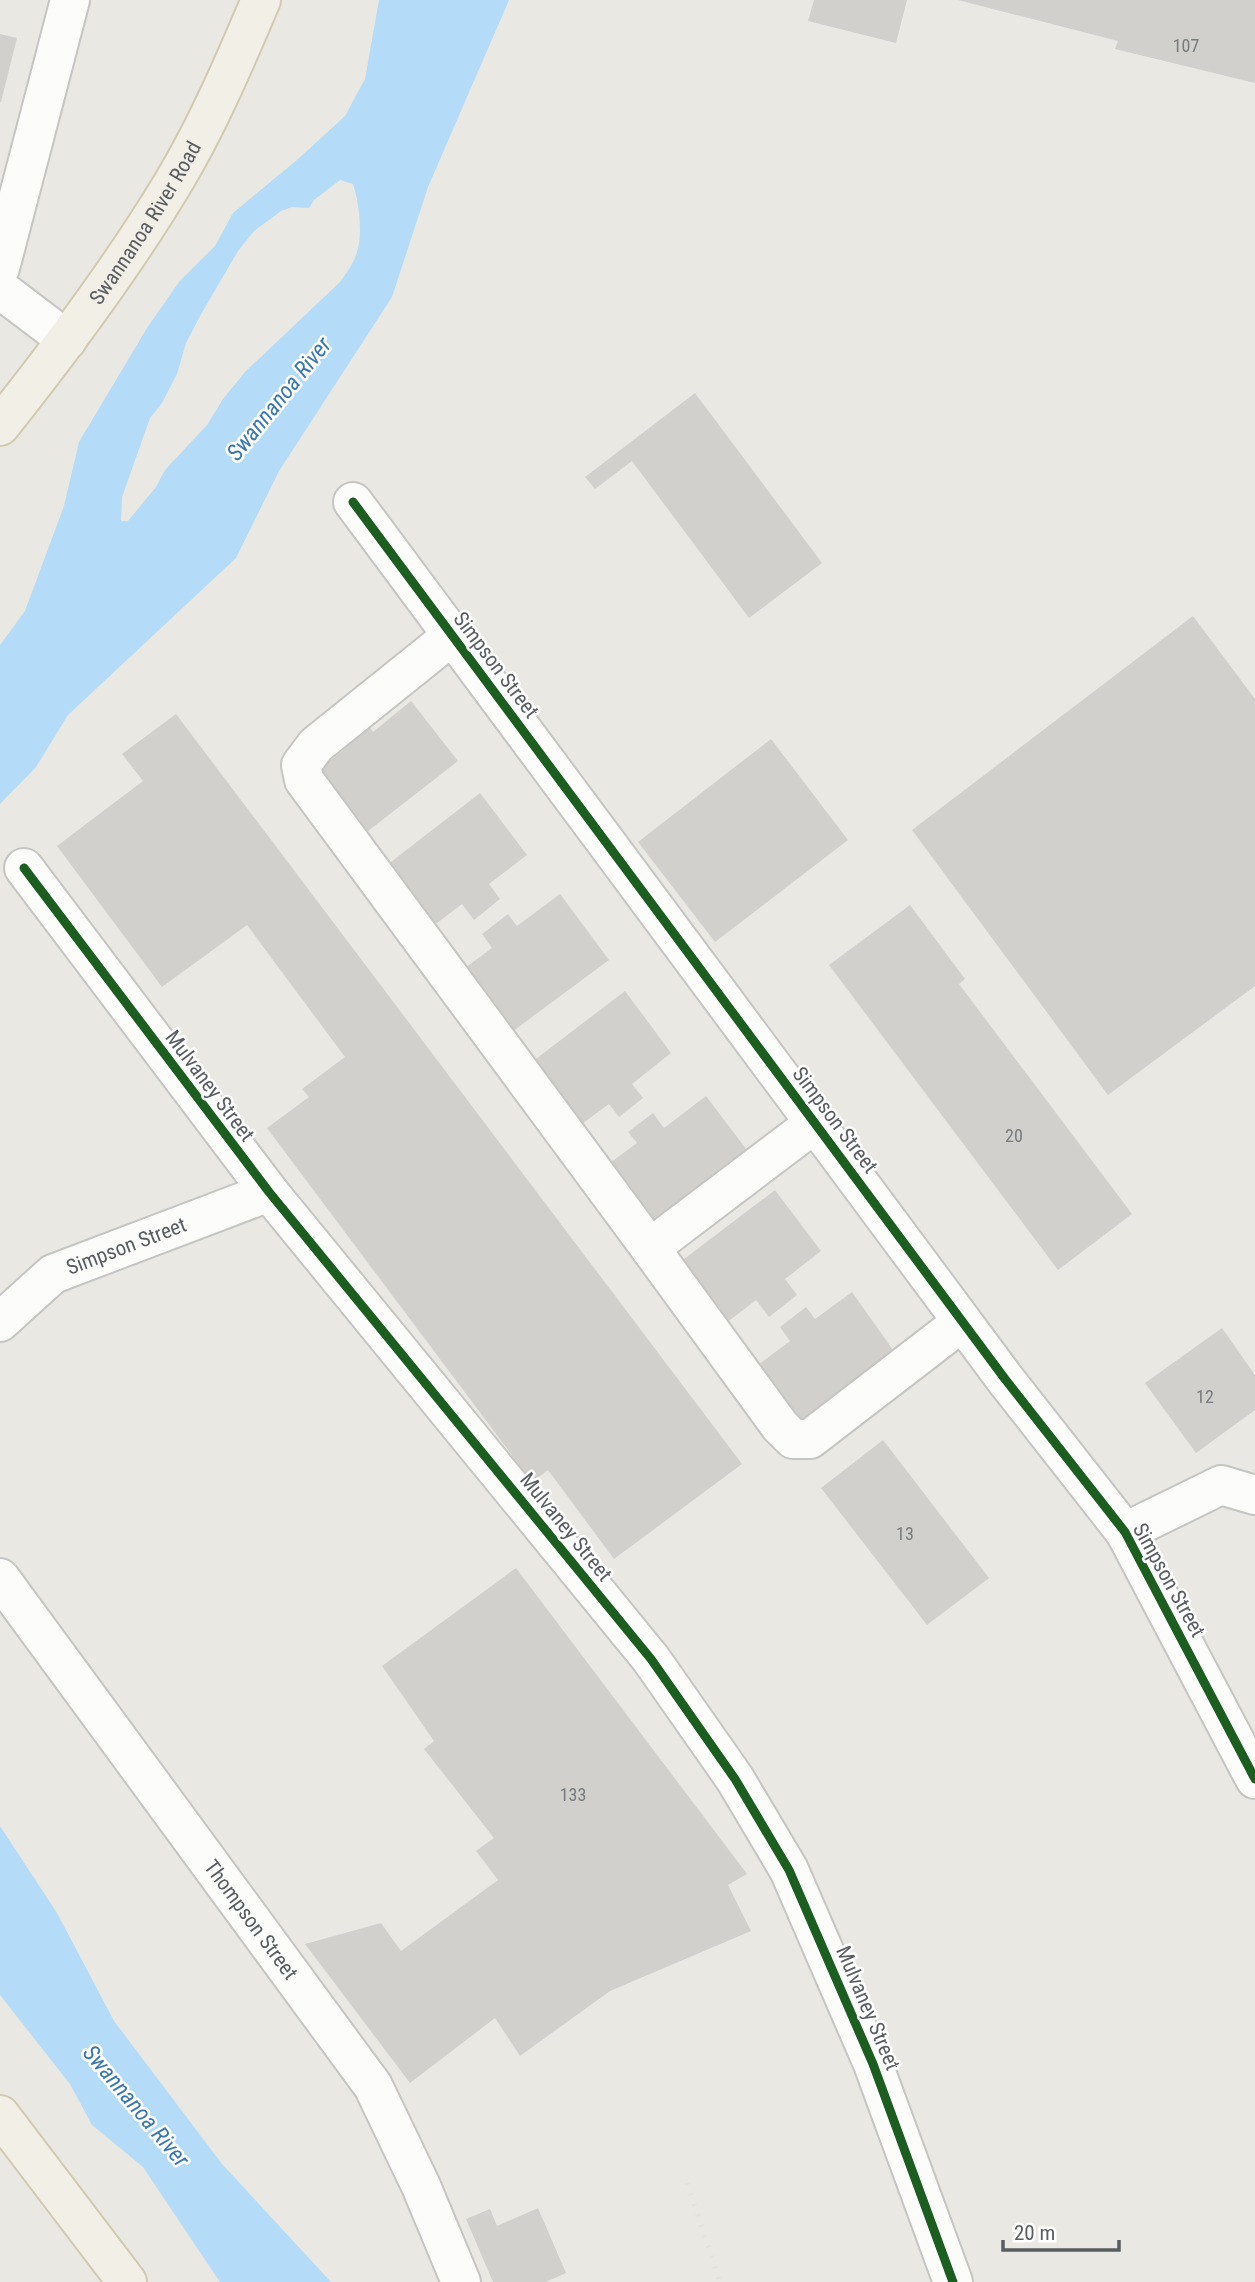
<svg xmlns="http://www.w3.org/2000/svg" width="1255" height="2282" viewBox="0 0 1255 2282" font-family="'Roboto Condensed',sans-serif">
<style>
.water{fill:#b4dbf7;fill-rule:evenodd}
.building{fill:#d1d0cd}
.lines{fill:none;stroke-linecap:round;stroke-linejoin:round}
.minor-casing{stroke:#c5c5c4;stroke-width:42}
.major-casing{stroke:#d2c9b0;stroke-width:42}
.minor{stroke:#fcfcfb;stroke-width:38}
.major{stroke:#f2f0e6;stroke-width:38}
.rail{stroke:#e1e2e1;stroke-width:5;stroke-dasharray:2 9;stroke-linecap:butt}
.cycleway-casing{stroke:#fff;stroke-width:13}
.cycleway{stroke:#1b5e20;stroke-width:9}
.labels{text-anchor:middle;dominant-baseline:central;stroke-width:5;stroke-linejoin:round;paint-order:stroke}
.number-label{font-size:18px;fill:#787b7e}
.street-label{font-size:21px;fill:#595d62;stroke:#fff}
.water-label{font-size:23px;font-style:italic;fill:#3a76b1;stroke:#fff}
</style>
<rect width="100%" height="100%" fill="#e9e8e3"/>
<path class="water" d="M 379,0 L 509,0 L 428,187 L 392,297 L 279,471 L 236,558 L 68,715 L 36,767 L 0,804 L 0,645 L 25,611 L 64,506 L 79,442 L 147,328 L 179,282 L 215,246 L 233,213 L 297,160 L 345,116 L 365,79 ZM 340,180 L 353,184 C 359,201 363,234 357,252 C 354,263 347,272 340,282 L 245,372 L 223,399 L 207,425 L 165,470 L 156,487 L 128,521 L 121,521 L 122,497 L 150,418 L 162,403 L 177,374 L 186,343 L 200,316 L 238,251 L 254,231 L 281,211 L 292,207 L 309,208 L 314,200 Z
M 0,1826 L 57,1913 L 114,2021 L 222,2164 L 331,2282 L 220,2282 L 143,2167 L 92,2125 L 70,2084 L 0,1995 Z"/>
<path class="building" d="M 814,0 L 907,0 L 896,43 L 808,21 Z
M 958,0 L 1255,0 L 1255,83 L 1115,49 L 1118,41 Z
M 0,34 L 17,38 L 1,102 L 0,102 Z
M 695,393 L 822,563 L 749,618 L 632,461 L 595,489 L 585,477 Z
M 1193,616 L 1255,699 L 1255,986 L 1108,1095 L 912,830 Z
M 411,701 L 458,761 L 354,842 L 306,779 L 345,749 L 335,736 L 361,716 L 373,732 Z
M 176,714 L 742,1464 L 614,1559 L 548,1470 L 532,1482 L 267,1128 L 309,1097 L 302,1089 L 345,1057 L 247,925 L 162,987 L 57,846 L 143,781 L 122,754 Z
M 771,739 L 848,840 L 715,942 L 638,842 Z
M 480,793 L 527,855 L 489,884 L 500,899 L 474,920 L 462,904 L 424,933 L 378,872 Z
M 560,894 L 609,960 L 501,1040 L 454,976 L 492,948 L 482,934 L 508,914 L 517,926 Z
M 910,905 L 965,979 L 959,984 L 1132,1214 L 1058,1270 L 829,965 Z
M 625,991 L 671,1053 L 632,1084 L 643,1098 L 619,1117 L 609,1104 L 571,1132 L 524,1068 Z
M 706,1096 L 753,1158 L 649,1237 L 599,1171 L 637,1143 L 628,1132 L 653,1113 L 664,1128 Z
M 775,1190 L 821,1251 L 785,1279 L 797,1295 L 769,1317 L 756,1300 L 721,1327 L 675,1266 Z
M 852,1292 L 898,1357 L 795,1432 L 750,1371 L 790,1341 L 780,1327 L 806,1307 L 815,1319 Z
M 1222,1328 L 1255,1375 L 1255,1410 L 1196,1453 L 1145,1383 Z
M 883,1440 L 989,1578 L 927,1625 L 821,1488 Z
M 516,1568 L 747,1874 L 728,1885 L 751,1931 L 610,1991 L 520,2056 L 495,2018 L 410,2083 L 305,1944 L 381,1923 L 401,1951 L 498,1880 L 476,1851 L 494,1838 L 424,1749 L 434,1741 L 382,1666 Z
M 538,2208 L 566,2273 L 546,2282 L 493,2282 L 466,2219 L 490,2209 L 497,2226 Z"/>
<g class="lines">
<defs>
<g id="minor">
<path d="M 0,268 L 70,0"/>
<path d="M 0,289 L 67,340"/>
<path d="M 353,502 L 1005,1379 L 1125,1532 L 1255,1779"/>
<path d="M 453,635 L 316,745 L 301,765 L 304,780 L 650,1248 L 815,1123"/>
<path d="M 24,868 L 269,1192 L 651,1659 L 735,1779 L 789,1870 L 873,2064 L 953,2282"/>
<path d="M 650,1248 L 780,1426 L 793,1439 L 810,1439 L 962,1322"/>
<path id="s1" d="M 0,1322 L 53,1274 L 269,1192"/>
<path d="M 1125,1532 L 1221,1485 L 1255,1495"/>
<path id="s2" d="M 0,1578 L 373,2086 L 421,2186 L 461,2282"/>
</g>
<g id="major">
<path id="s3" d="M 0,426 C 62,348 122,268 173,183 C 208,125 235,61 261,0"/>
<path d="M 0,2115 L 127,2282"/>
</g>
</defs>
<use href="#minor" class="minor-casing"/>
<use href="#major" class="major-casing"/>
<use href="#minor" class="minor"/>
<use href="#major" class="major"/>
<path class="rail" d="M 687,2183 L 720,2282"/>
<defs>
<path id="cycleway" d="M 353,502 L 1005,1379 L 1125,1532 L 1255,1779
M 24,868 L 269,1192 L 651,1659 L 735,1779 L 789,1870 L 873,2064 L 953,2282"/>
</defs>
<use href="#cycleway" class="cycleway-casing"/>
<use href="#cycleway" class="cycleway"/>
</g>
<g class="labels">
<g class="number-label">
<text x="1186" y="45">107</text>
<text x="1014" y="1135">20</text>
<text x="1205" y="1396">12</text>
<text x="905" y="1533">13</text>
<text x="573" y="1794">133</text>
</g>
<g class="street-label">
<text stroke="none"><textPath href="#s3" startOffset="250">Swannanoa River Road</textPath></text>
<text transform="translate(496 665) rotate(53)">Simpson Street</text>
<text transform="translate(210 1086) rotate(53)">Mulvaney Street</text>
<text transform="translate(835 1120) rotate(53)">Simpson Street</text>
<text stroke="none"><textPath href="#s1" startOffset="150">Simpson Street</textPath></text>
<text transform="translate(566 1527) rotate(51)">Mulvaney Street</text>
<text transform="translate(1169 1580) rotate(61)">Simpson Street</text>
<text stroke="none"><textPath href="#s2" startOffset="424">Thompson Street</textPath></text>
<text transform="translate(868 2008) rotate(67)">Mulvaney Street</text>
</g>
<g class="water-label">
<text transform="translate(279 399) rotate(-51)">Swannanoa River</text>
<text transform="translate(136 2106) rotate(50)">Swannanoa River</text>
</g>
</g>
<path d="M1003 2240v10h116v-10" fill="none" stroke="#595d62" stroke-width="3.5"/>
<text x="1014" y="2240" font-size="21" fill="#595d62" stroke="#ffffff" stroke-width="5" paint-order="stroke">20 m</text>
</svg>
